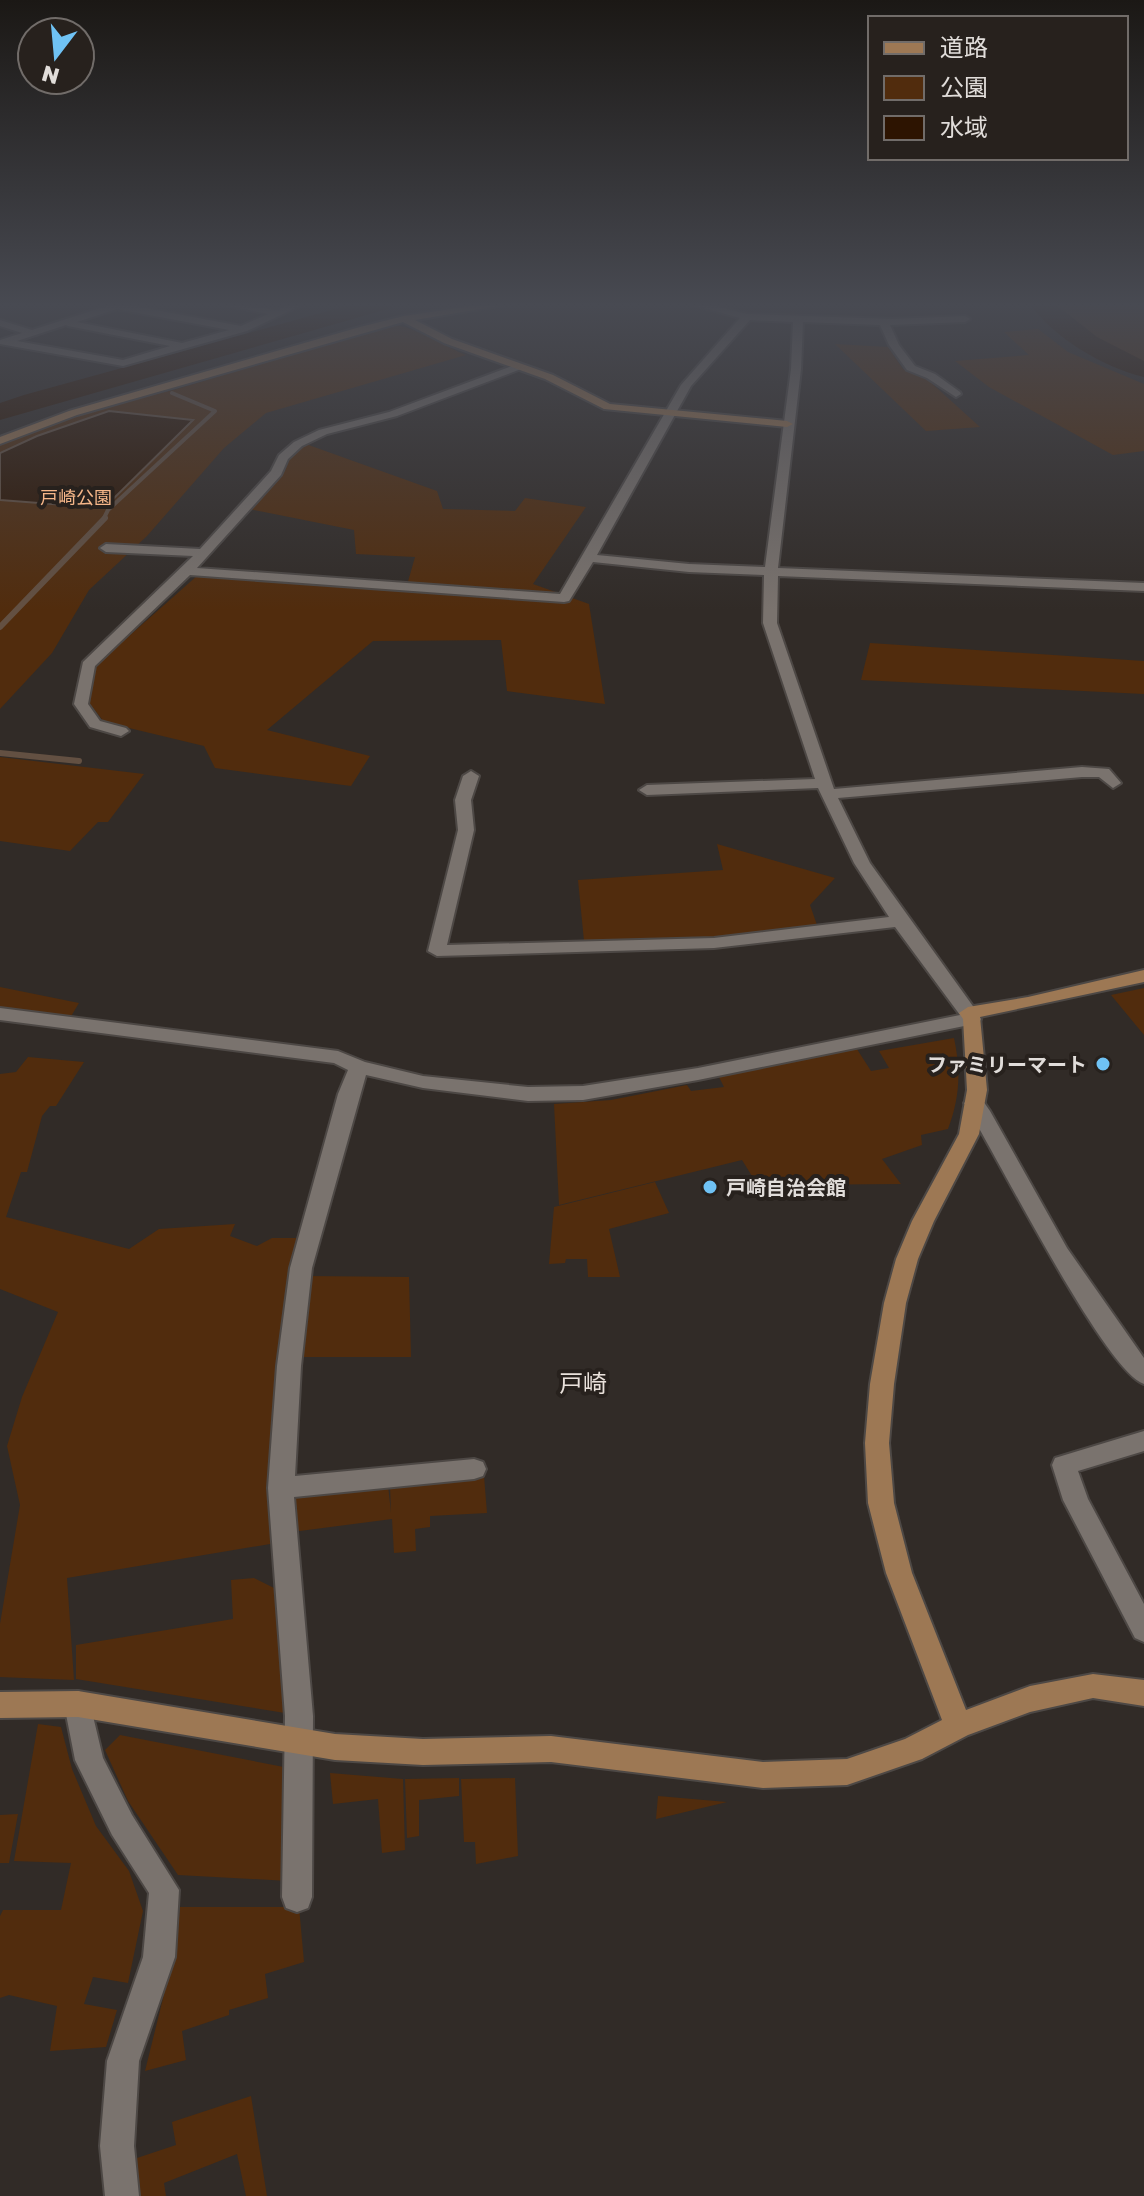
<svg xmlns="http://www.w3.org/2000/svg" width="1144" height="2196" viewBox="0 0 1144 2196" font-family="'Golos Text','Noto Sans JP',sans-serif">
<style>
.green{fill:#512c0d}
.water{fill:#2d1401;stroke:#635042;stroke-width:2}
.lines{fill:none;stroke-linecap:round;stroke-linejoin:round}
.stream-far1{stroke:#635042;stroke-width:4}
.stream{stroke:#635042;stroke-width:6}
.river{fill:#2d1401;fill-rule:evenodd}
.street-casing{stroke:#4d4845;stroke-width:4}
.secondary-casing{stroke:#4d4845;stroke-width:4}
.street{fill:#7a736e;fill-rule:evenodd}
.secondary{fill:#9d7854;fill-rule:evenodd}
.poi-dot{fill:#6fc2f4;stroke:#27211d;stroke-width:3}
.labels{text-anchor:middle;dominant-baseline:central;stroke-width:8;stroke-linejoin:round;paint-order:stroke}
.far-park-label{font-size:18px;fill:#f6b789;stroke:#27211d}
.poi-label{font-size:20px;font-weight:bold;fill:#e1ddda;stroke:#27211d;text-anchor:end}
.quarter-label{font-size:24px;fill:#e9e1db;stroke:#27211d}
</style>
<rect width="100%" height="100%" fill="#312b27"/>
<path class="green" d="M 1048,303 L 1144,303 L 1144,365 L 1108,350 Z
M 393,325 C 413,326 444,346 466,355 L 266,413 L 224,448 L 147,536 L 89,590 L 52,653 L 0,709 L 0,445 L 90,411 L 177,389 Z
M 1038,329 L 1068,352 L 1144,384 L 1144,451 L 1113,455 L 989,387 L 955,361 L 1029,355 L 1004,332 Z
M 835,344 L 888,347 L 903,369 L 928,380 L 980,427 L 926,431 Z
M 303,443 L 437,491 L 443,509 L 515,511 L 525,498 L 586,507 L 533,584 L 589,604 L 605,704 L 507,691 L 501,640 L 373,641 L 267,730 L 370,756 L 351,786 L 215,768 L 204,746 L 104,722 L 90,704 L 88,694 L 94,667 L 198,575 L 407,585 L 415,557 L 356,554 L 354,530 L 249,509 L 285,471 L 290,457 Z
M 870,643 L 1144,661 L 1144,694 L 861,680 Z
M 0,757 L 144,774 L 108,822 L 98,822 L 70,851 L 0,841 Z
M 717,844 L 835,878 L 810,905 L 817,925 L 710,939 L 584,941 L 578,880 L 723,870 Z
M 0,987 L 79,1003 L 70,1018 L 0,1009 Z
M 1144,988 L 1144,1035 L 1111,995 Z
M 954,1038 C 961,1071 960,1097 948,1129 L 921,1135 L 922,1145 L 882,1159 L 901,1184 L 776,1185 L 760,1189 L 742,1160 L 559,1205 L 554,1104 L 611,1100 L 687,1085 L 691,1091 L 724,1087 L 718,1075 L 855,1046 L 871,1071 L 889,1068 L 879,1051 Z
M 28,1057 L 84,1062 L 56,1106 L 50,1106 L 42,1116 L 27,1172 L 21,1172 L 6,1217 L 129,1249 L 159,1229 L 235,1224 L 230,1236 L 257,1246 L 272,1238 L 305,1238 L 276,1543 L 67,1578 L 74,1680 L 0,1677 L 0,1624 L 20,1505 L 7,1446 L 22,1397 L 58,1312 L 0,1289 L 0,1074 L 16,1072 Z
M 655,1182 L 669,1213 L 609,1229 L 620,1277 L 588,1277 L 587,1259 L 566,1259 L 565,1263 L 549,1264 L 554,1207 Z
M 304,1276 L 409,1277 L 411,1357 L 298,1357 Z
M 484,1476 L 487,1513 L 430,1516 L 430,1527 L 415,1529 L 416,1551 L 394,1553 L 392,1519 L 292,1532 L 291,1498 L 388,1485 L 391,1513 L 390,1485 Z
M 254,1578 L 280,1591 L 285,1713 L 76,1679 L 76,1645 L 233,1619 L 231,1580 Z
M 38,1724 L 61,1727 L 72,1769 L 96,1826 L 129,1871 L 143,1911 L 128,1983 L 93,1977 L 84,2004 L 117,2010 L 106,2047 L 50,2051 L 57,2006 L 9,1995 L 0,1998 L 0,1916 L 3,1910 L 61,1910 L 71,1863 L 14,1861 Z
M 120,1735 L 289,1768 L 289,1881 L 178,1875 L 128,1801 L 105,1750 Z
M 330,1773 L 403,1779 L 405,1850 L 382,1853 L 378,1799 L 333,1804 Z
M 459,1778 L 459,1796 L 419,1800 L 419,1836 L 407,1838 L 405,1779 Z
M 515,1778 L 518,1856 L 476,1864 L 475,1842 L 464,1842 L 461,1779 Z
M 658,1796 L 727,1802 L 656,1819 Z
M 18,1814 L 9,1863 L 0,1863 L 0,1815 Z
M 180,1907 L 299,1907 L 304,1962 L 265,1974 L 268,1998 L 229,2010 L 229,2015 L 182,2031 L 186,2060 L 145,2071 L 177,1942 Z
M 251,2096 L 267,2196 L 246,2196 L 237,2154 L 164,2183 L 166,2196 L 139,2196 L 137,2158 L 176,2145 L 172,2122 Z"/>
<path class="water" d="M 109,411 L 193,420 L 104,508 L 0,500 L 0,453 L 37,436 Z"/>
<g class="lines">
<path class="stream-far1" d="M 103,520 L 108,510 L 215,411 L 172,393"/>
<path class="stream" d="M 0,627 L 105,518
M 0,753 L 79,761"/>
<path class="river" d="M 357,303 L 394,303 L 391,308 L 0,420 L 0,403 L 24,395 Z
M 1029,303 L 1054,303 L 1097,337 L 1144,361 L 1144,377 C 1103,367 1054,338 1029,303 Z"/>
<defs>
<path id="street" d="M 107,303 L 131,303 L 129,305 L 241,326 L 268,314 L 216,303 L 278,310 L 293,303 L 306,303 L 247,331 L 123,366 L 0,344 L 0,340 L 22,333 L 0,326 L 0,320 L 32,330 L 107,306 ZM 117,309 L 229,330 L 182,343 L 77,322 ZM 66,325 L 68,326 L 170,346 L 123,360 L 17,341 Z
M 686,303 L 703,303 L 747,314 L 892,319 L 965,316 L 970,319 L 965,322 L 890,325 L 899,345 L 915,366 L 935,374 L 960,392 L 961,394 L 956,397 L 927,378 L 907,370 L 889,345 L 880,325 L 803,322 L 801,369 L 778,568 L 1144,583 L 1144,591 L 778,576 L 777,623 L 834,789 L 1082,767 L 1109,769 L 1121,783 L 1113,788 L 1099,777 L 1082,777 L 838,798 L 870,863 L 975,1009 L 981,1019 L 979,1023 L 698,1080 L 583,1100 L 528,1101 L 423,1088 L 366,1075 L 312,1268 L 301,1366 L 295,1476 L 474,1459 L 483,1462 L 486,1469 L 483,1476 L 474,1479 L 294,1497 L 313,1716 L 312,1897 L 308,1908 L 297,1912 L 286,1908 L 282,1897 L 285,1716 L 268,1488 L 277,1366 L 290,1268 L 338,1094 L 348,1070 L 334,1063 L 0,1020 L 0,1008 L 338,1051 L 365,1062 L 423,1076 L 528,1087 L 583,1086 L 698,1068 L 960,1015 L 895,927 L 714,948 L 437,956 L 428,951 L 458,830 L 455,800 L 463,776 L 471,771 L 479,776 L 471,800 L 474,830 L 447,945 L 714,938 L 889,917 L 854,863 L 818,788 L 647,795 L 639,790 L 647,785 L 815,779 L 763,623 L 764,575 L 689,572 L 593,562 L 569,601 L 564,602 L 190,575 L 95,666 L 88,704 L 100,721 L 126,728 L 129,731 L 121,736 L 90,727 L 74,704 L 83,662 L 193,556 L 106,552 L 100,548 L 106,544 L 200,549 L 271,471 L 279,455 L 294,442 L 319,430 L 389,412 L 517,364 L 521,365 L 521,369 L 397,416 L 327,434 L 302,446 L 288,459 L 281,475 L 197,568 L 560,594 L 681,385 L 740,318 ZM 750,320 L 793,322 L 791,369 L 765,567 L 689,564 L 597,555 L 691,386 Z
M 974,1096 L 981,1098 L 990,1111 L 1067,1248 L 1144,1358 L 1144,1384 C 1104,1371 994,1149 964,1103 Z
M 1144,1431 L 1144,1451 L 1078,1471 L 1088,1499 L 1144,1604 L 1144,1642 L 1135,1638 L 1063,1500 L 1052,1465 L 1055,1458 Z
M 78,1691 L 88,1695 L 103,1758 L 132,1815 L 179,1890 L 175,1957 L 139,2061 L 134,2146 L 139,2196 L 105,2196 L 100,2146 L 107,2061 L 143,1957 L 149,1893 L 112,1835 L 75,1760 L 64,1704 L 68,1695 Z"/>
<path id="secondary" d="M 491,303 L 516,303 L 415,320 L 452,339 L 553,375 L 610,404 L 787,421 L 793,424 L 787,427 L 604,409 L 545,379 L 444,343 L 403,322 L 77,415 L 0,444 L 0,437 L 69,411 L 360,327 L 404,316 Z
M 1144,970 L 1144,982 L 980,1017 L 987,1090 L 979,1134 L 934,1221 L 918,1259 L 906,1303 L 894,1384 L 889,1443 L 894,1503 L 912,1573 L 966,1710 L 1030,1686 L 1093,1674 L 1144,1680 L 1144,1706 L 1093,1698 L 1030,1712 L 968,1735 L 922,1759 L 847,1785 L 763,1788 L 551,1762 L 423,1765 L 335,1760 L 78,1717 L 0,1718 L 0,1692 L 78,1691 L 335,1734 L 423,1739 L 551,1736 L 763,1762 L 847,1759 L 905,1739 L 942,1720 L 886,1573 L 868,1503 L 865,1443 L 870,1384 L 884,1303 L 896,1259 L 912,1221 L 959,1134 L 967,1090 L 963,1019 L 959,1013 L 968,1007 L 1028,997 Z"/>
</defs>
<use href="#street" class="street-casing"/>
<use href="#secondary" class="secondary-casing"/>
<use href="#street" class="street"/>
<use href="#secondary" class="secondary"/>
</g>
<linearGradient id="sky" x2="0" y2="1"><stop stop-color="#1b1815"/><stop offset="0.5" stop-color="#484a52"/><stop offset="1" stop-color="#484a52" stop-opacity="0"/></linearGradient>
<rect width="1144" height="610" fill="url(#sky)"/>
<g class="poi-dot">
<circle cx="1103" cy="1064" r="8"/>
<circle cx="710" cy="1187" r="8"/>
</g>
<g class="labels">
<g class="far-park-label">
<text x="76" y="497">戸崎公園</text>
</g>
<g class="poi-label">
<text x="1087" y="1064">ファミリーマート</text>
<text x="726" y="1187" text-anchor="start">戸崎自治会館</text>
</g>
<g class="quarter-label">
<text x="583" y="1382">戸崎</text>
</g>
</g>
<rect x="868" y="16" width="260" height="144" fill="#27211d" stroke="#716c69" stroke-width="2"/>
<rect x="884" y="42" width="40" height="12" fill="#9d7854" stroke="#716c69" stroke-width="2"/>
<text x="940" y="56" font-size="24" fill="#e1ddda">道路</text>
<rect x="884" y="76" width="40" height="24" fill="#512c0d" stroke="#716c69" stroke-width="2"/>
<text x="940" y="96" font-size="24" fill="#e1ddda">公園</text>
<rect x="884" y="116" width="40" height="24" fill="#2d1401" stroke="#716c69" stroke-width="2"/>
<text x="940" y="136" font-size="24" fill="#e1ddda">水域</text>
<g transform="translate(56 56) rotate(196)"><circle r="38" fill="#27211d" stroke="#716c69" stroke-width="2"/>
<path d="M0-6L14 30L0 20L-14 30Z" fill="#6fc2f4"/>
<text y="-12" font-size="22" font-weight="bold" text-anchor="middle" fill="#e1ddda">N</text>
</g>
</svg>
